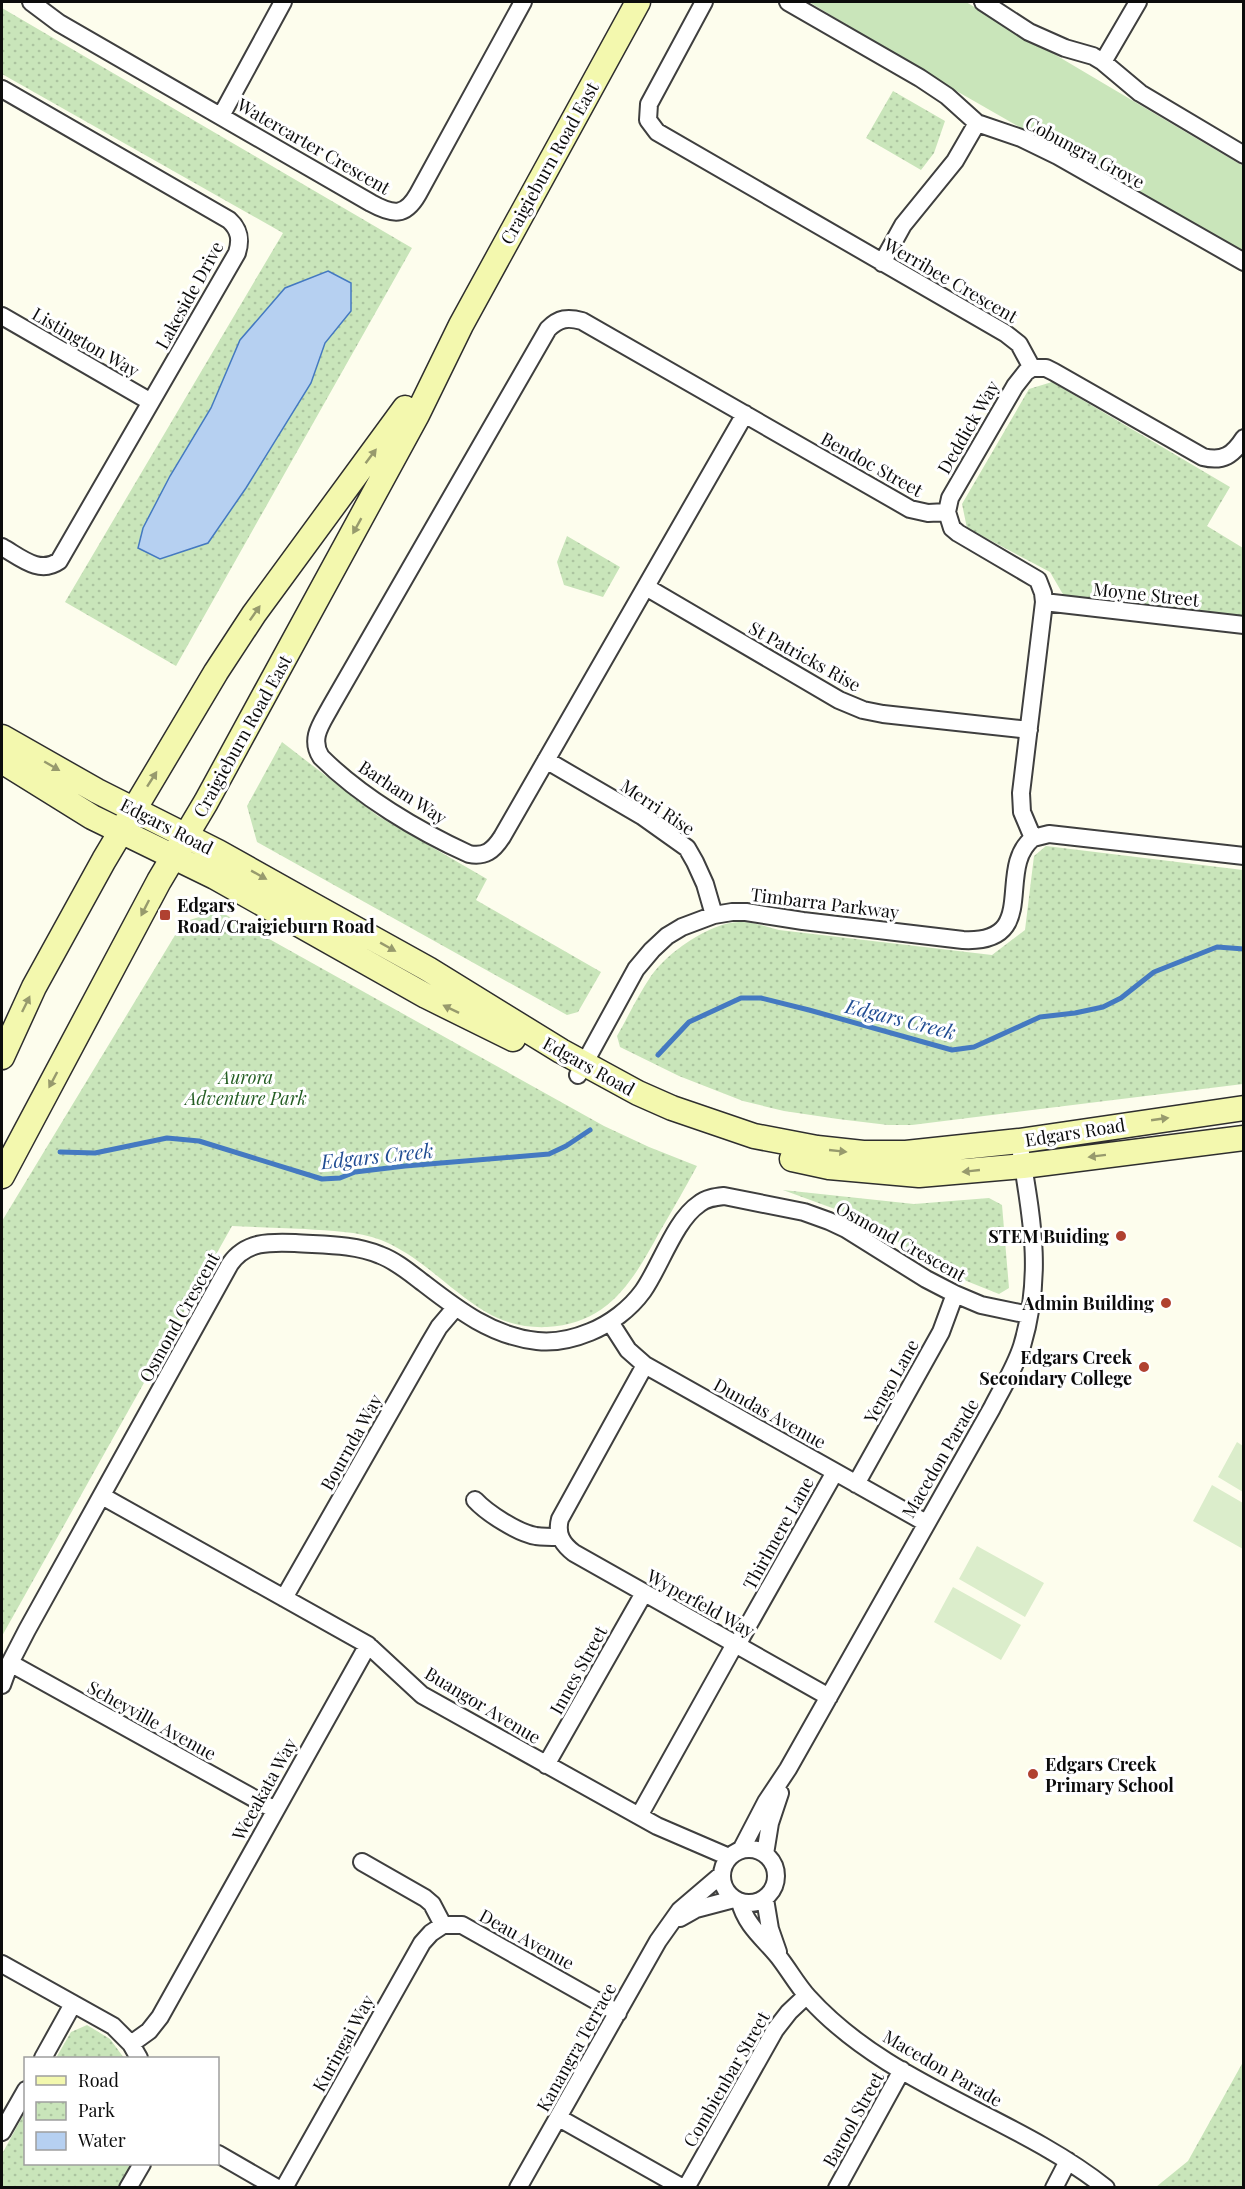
<svg xmlns="http://www.w3.org/2000/svg" width="1245" height="2189" viewBox="0 0 1245 2189" font-family="'Playfair Display',serif">
	<style>
		.grass { fill: #c9e5ba }
		.park { fill: url(#park-dots) }
		.pitch { fill: #dbedcb }
		.water { fill: #b6d0f1; stroke: #4479c1; stroke-width: 1.5 }
		.lines { fill: none; stroke-linecap: round; stroke-linejoin: round }
		.stream { stroke: #4479c1; stroke-width: 5 }
		.street-casing { stroke: #3f3f3f; stroke-width: 20 }
		.secondary-casing { stroke: #2e2e2e; stroke-width: 27 }
		.street { stroke: #fff; stroke-width: 16 }
		.secondary { stroke: #f3f8ae; stroke-width: 24 }
		.oneway { fill: #979a6d }
		.poi-dot { fill: #b04131; stroke: #fff; stroke-width: 2 }
		.labels { text-anchor: middle; dominant-baseline: central; stroke-width: 6; stroke-linejoin: round; paint-order: stroke }
		.street-label { font-size: 18px; fill: #0c0c0c; stroke: #fff }
		.poi-label { font-size: 18px; font-weight: bold; fill: #0c0c0c; stroke: #fff; text-anchor: end }
		.park-label { font-size: 18px; font-style: italic; fill: #245e23; stroke: #fff }
		.water-label { font-size: 20px; font-style: italic; fill: #214d93; stroke: #fff }
	</style>
	<defs>
		<pattern id="park-dots" width="8" height="8" patternUnits="userSpaceOnUse" patternTransform="scale(1.5)"><rect width="8" height="8" fill="#c9e5ba"/><path d="M2 2h.1M6 6h.1" fill="none" stroke="#abc39f" stroke-width="1.8" stroke-linecap="round"/></pattern>
	</defs>
	<rect width="100%" height="100%" fill="#fdfded"/>
	<!-- grass -->
	<path class="grass" d="M809,2H966L1243,166V255L953,89Z"/>
	<!-- park -->
	<path class="park" d="M2,8L412,248L176,666L65,602L283,233L2,74Z
		M893,91L945,121L934,153L921,170L866,138Z
		M1052,382L1230,487L1207,526L1243,548V616L1064,596L1050,572L967,528L962,504L1029,389Z
		M567,536L620,567L603,597L564,585L557,562Z
		M282,742L378,816L487,879L476,900L601,972L578,1012L567,1015L257,842L247,806Z
		M1046,846L1243,870V1084L912,1125H888L838,1119L784,1111L743,1101L679,1076L620,1047L617,1036C628,1017 638,995 651,976C668,952 709,923 739,922C753,921 766,927 779,930L992,955L1025,930L1034,856Z
		M219,911L604,1126L649,1147L697,1166C685,1188 672,1211 659,1233C633,1281 608,1324 547,1327C526,1328 504,1323 486,1312C450,1291 421,1256 381,1240C357,1231 331,1231 305,1229C281,1228 256,1227 232,1226L2,1636V1221L183,922Z
		M783,1190L914,1204L989,1198L1002,1205L1009,1288L999,1294L959,1278L854,1216Z
		M87,2025L110,2039L124,2058H56L71,2032Z
		M1243,2062V2187H1156L1188,2161Z
		M25,2112L26,2164H138L124,2187L2,2188V2154Z"/>
	<!-- pitch -->
	<path class="pitch" d="M1237,1442L1243,1446V1492L1218,1477Z
		M1212,1485L1243,1503V1549L1193,1521Z
		M977,1546L1044,1583L1025,1617L959,1579Z
		M953,1587L1021,1625L1001,1660L934,1622Z"/>
	<!-- water -->
	<path class="water" d="M328,271L351,283V311L325,343L311,383L246,488L208,543L160,559L138,548L143,528L170,476L211,408L240,340L285,288Z"/>
	<g class="lines">
		<!-- stream -->
		<path class="stream" d="M658,1055L689,1022L741,998H761L809,1010L952,1050L974,1047L1040,1017L1075,1013L1103,1007L1121,998L1154,972L1217,947L1244,949
			M60,1152L95,1153L167,1138L199,1141L322,1179L340,1178L355,1172L405,1166L549,1154L566,1146L590,1130"/>
		<defs>
			<path id="street" d="M31,2L59,23L371,203C393,215 405,217 418,194L523,2
				M704,2L649,104L648,120L657,132L1005,333L1019,344L1032,368H1046L1054,372L1203,457C1223,462 1233,455 1244,438
				M788,2L920,78L947,96L977,123L1021,138L1058,156L1244,262
				M983,2L1029,32L1065,48L1093,56L1103,62L1140,93L1244,155
				M1103,62L1138,2
				M2,89L229,220C240,230 241,240 237,253L59,561C39,575 20,557 2,547
				M221,116L283,2
				M882,263L903,225L955,161L977,123
				M2,316L151,402
				M947,512L950,498L1015,386L1026,372L1032,368
				M646,587L839,700L863,710L883,714L1029,730
				M1044,602L1244,625
				M546,760L642,816L687,848L695,862L705,884L714,915
				M1033,838L1049,834L1244,856
				M578,1075L636,969L652,950L667,936L682,927L714,915L732,912H746L803,921L963,940C1042,944 994,869 1033,838L1022,812L1021,793L1044,602L1043,593L1038,580L958,533L952,528L947,512L928,513L910,509L582,321C568,317 559,318 548,329L331,706C322,723 309,738 321,757C360,796 418,831 469,854C485,857 493,851 502,837L745,414
				M610,1322L628,1350L645,1365L926,1523
				M645,1365L560,1519C556,1534 562,1544 574,1553L829,1697
				M856,1484L941,1332L955,1294
				M102,1496L368,1645L422,1695L657,1826L729,1857
				M475,1500C487,1513 518,1533 536,1536C544,1537 552,1537 560,1537
				M284,1598L429,1344L439,1327L456,1307
				M737,1645L835,1472
				M10,1663L275,1810
				M2,1685L10,1663L27,1630L230,1264C246,1241 270,1242 295,1243C323,1245 354,1244 380,1255C396,1261 409,1272 422,1282C457,1309 491,1336 537,1341C555,1343 573,1339 590,1332C610,1324 630,1309 643,1291C660,1267 675,1220 699,1204C706,1198 715,1197 724,1196L804,1212L829,1221L846,1229L926,1279L955,1294L981,1305L1029,1315
				M546,1765L644,1593
				M639,1816L735,1644
				M722 1876a27 27 0 1 1 54 0a27 27 0 1 1-54 0Z
				M741,1850L766,1802L788,1769L992,1408C1002,1388 1015,1368 1022,1346C1044,1272 1031,1215 1019,1141
				M765,1854L770,1823L780,1793
				M362,1862L425,1898L432,1904L443,1925H462L618,2013
				M765,1899L770,1929L778,1952
				M740,1902C746,1927 767,1941 781,1960C790,1972 798,1986 808,1997C888,2086 1014,2115 1106,2188
				M680,1918L696,1909L734,1899
				M2,1964L113,2026L131,2044L139,2058
				M131,2044L149,2031L160,2017L368,1645
				M43,2058L73,2004
				M559,2118L683,2188
				M2,2132L26,2090
				M218,2154L277,2188
				M128,2188L142,2164
				M284,2188L422,1943L431,1933L443,1925
				M518,2188L658,1941L680,1910L721,1875
				M686,2188L775,2030L789,2012L806,1996
				M837,2188L902,2070
				M1054,2188L1068,2161"/>
			<path id="secondary" d="M2,737L97,791L218,852L300,898L428,969L561,1051L638,1093L672,1108L754,1136L817,1148L863,1153H906L1019,1141L1244,1108
				M2,761L92,817L215,877L426,996L513,1039
				M2,1057L34,987L104,860L216,672L254,614L405,408
				M792,1159L829,1167L919,1175L1023,1166L1244,1138
				M2,1176L159,881L206,802L417,415L461,325L638,2"/>
		</defs>
		<!-- street casing -->
		<use href="#street" class="street-casing"/>
		<!-- secondary casing -->
		<use href="#secondary" class="secondary-casing"/>
		<!-- street -->
		<use href="#street" class="street"/>
		<!-- secondary -->
		<use href="#secondary" class="secondary"/>
	</g>
	<!-- one-way arrows -->
	<defs><path id="oneway-solid" d="M-6-.8H1V-3.2L6.5 0L1 3.2V.8H-6Z" transform="scale(1.5)"/></defs>
	<g class="oneway">
		<use href="#oneway-solid" transform="translate(371 456) rotate(-53)"/>
		<use href="#oneway-solid" transform="translate(357 526) rotate(119)"/>
		<use href="#oneway-solid" transform="translate(255 613) rotate(-55)"/>
		<use href="#oneway-solid" transform="translate(52 766) rotate(30)"/>
		<use href="#oneway-solid" transform="translate(152 779) rotate(-57)"/>
		<use href="#oneway-solid" transform="translate(259 875) rotate(29)"/>
		<use href="#oneway-solid" transform="translate(145 908) rotate(117)"/>
		<use href="#oneway-solid" transform="translate(388 947) rotate(29)"/>
		<use href="#oneway-solid" transform="translate(26 1004) rotate(-64)"/>
		<use href="#oneway-solid" transform="translate(451 1009) rotate(-154)"/>
		<use href="#oneway-solid" transform="translate(53 1080) rotate(118)"/>
		<use href="#oneway-solid" transform="translate(1160 1119) rotate(-8)"/>
		<use href="#oneway-solid" transform="translate(838 1151) rotate(6)"/>
		<use href="#oneway-solid" transform="translate(1097 1156) rotate(173)"/>
		<use href="#oneway-solid" transform="translate(971 1171) rotate(174)"/>
	</g>
	<!-- markers -->
	<g class="poi-dot">
		<rect x="159" y="909" width="12" height="12" rx="3"/>
		<circle cx="1121" cy="1236" r="6"/>
		<circle cx="1166" cy="1303" r="6"/>
		<circle cx="1144" cy="1367" r="6"/>
		<circle cx="1033" cy="1774" r="6"/>
	</g>
	<g class="labels">
		<!-- street labels -->
		<g class="street-label">
			<text transform="translate(314 146) rotate(30)">Watercarter Crescent</text>
			<text transform="translate(1085 152) rotate(28)">Cobungra Grove</text>
			<text transform="translate(549 163) rotate(-61)">Craigieburn Road East</text>
			<text transform="translate(951 280) rotate(30)">Werribee Crescent</text>
			<text transform="translate(189 295) rotate(-61)">Lakeside Drive</text>
			<text transform="translate(86 342) rotate(30)">Listington Way</text>
			<text transform="translate(968 427) rotate(-60)">Deddick Way</text>
			<text transform="translate(872 464) rotate(29)">Bendoc Street</text>
			<text transform="translate(1146 594) rotate(6)">Moyne Street</text>
			<text transform="translate(805 656) rotate(29)">St Patricks Rise</text>
			<text transform="translate(242 736) rotate(-61)">Craigieburn Road East</text>
			<text transform="translate(403 792) rotate(33)">Barham Way</text>
			<text transform="translate(658 807) rotate(34)">Merri Rise</text>
			<text transform="translate(167 826) rotate(27)">Edgars Road</text>
			<text transform="translate(825 903) rotate(7)">Timbarra Parkway</text>
			<text transform="translate(589 1066) rotate(29)">Edgars Road</text>
			<text transform="translate(1075 1132) rotate(-9)">Edgars Road</text>
			<text transform="translate(901 1241) rotate(29)">Osmond Crescent</text>
			<text transform="translate(179 1317) rotate(-61)">Osmond Crescent</text>
			<text transform="translate(891 1381) rotate(-61)">Yengo Lane</text>
			<text transform="translate(770 1413) rotate(29)">Dundas Avenue</text>
			<text transform="translate(351 1442) rotate(-61)">Bournda Way</text>
			<text transform="translate(940 1458) rotate(-60)">Macedon Parade</text>
			<text transform="translate(778 1533) rotate(-61)">Thirlmere Lane</text>
			<text transform="translate(701 1603) rotate(29)">Wyperfeld Way</text>
			<text transform="translate(578 1670) rotate(-61)">Innes Street</text>
			<text transform="translate(483 1705) rotate(31)">Buangor Avenue</text>
			<text transform="translate(152 1720) rotate(29)">Scheyville Avenue</text>
			<text transform="translate(264 1789) rotate(-61)">Weeakata Way</text>
			<text transform="translate(527 1939) rotate(29)">Deau Avenue</text>
			<text transform="translate(343 2043) rotate(-61)">Kuringai Way</text>
			<text transform="translate(576 2047) rotate(-61)">Kanangra Terrace</text>
			<text transform="translate(943 2068) rotate(30)">Macedon Parade</text>
			<text transform="translate(726 2079) rotate(-60)">Combienbar Street</text>
			<text transform="translate(853 2119) rotate(-61)">Barool Street</text>
		</g>
		<!-- poi labels -->
		<g class="poi-label">
			<text x="177" y="905" text-anchor="start">Edgars<tspan x="177" dy="21">Road/Craigieburn Road</tspan></text>
			<text x="1109" y="1236">STEM Buiding</text>
			<text x="1154" y="1303">Admin Building</text>
			<text x="1132" y="1357">Edgars Creek<tspan x="1132" dy="21">Secondary College</tspan></text>
			<text x="1045" y="1764" text-anchor="start">Edgars Creek<tspan x="1045" dy="21">Primary School</tspan></text>
		</g>
		<!-- park labels -->
		<g class="park-label">
			<text x="246" y="1077">Aurora<tspan x="246" dy="21">Adventure Park</tspan></text>
		</g>
		<!-- water labels -->
		<g class="water-label">
			<text transform="translate(901 1018) rotate(14)">Edgars Creek</text>
			<text transform="translate(377 1155) rotate(-6)">Edgars Creek</text>
		</g>
	</g>
	<!-- border -->
	<rect width="1245" height="2189" fill="none" stroke="#0c0c0c" stroke-width="6"/>
	<!-- legend -->
	<rect x="24" y="2057" width="195" height="108" fill="#ffffff" stroke="#9e9e9e" stroke-width="1.5"/>
	<rect x="36" y="2076" width="30" height="9" fill="#f3f8ae" stroke="#9e9e9e" stroke-width="1.5"/>
	<text x="78" y="2087" font-size="18" fill="#0c0c0c">Road</text>
	<rect x="36" y="2102" width="30" height="18" fill="url(#park-dots)" stroke="#9e9e9e" stroke-width="1.5"/>
	<text x="78" y="2117" font-size="18" fill="#0c0c0c">Park</text>
	<rect x="36" y="2132" width="30" height="18" fill="#b6d0f1" stroke="#9e9e9e" stroke-width="1.5"/>
	<text x="78" y="2147" font-size="18" fill="#0c0c0c">Water</text>
</svg>
